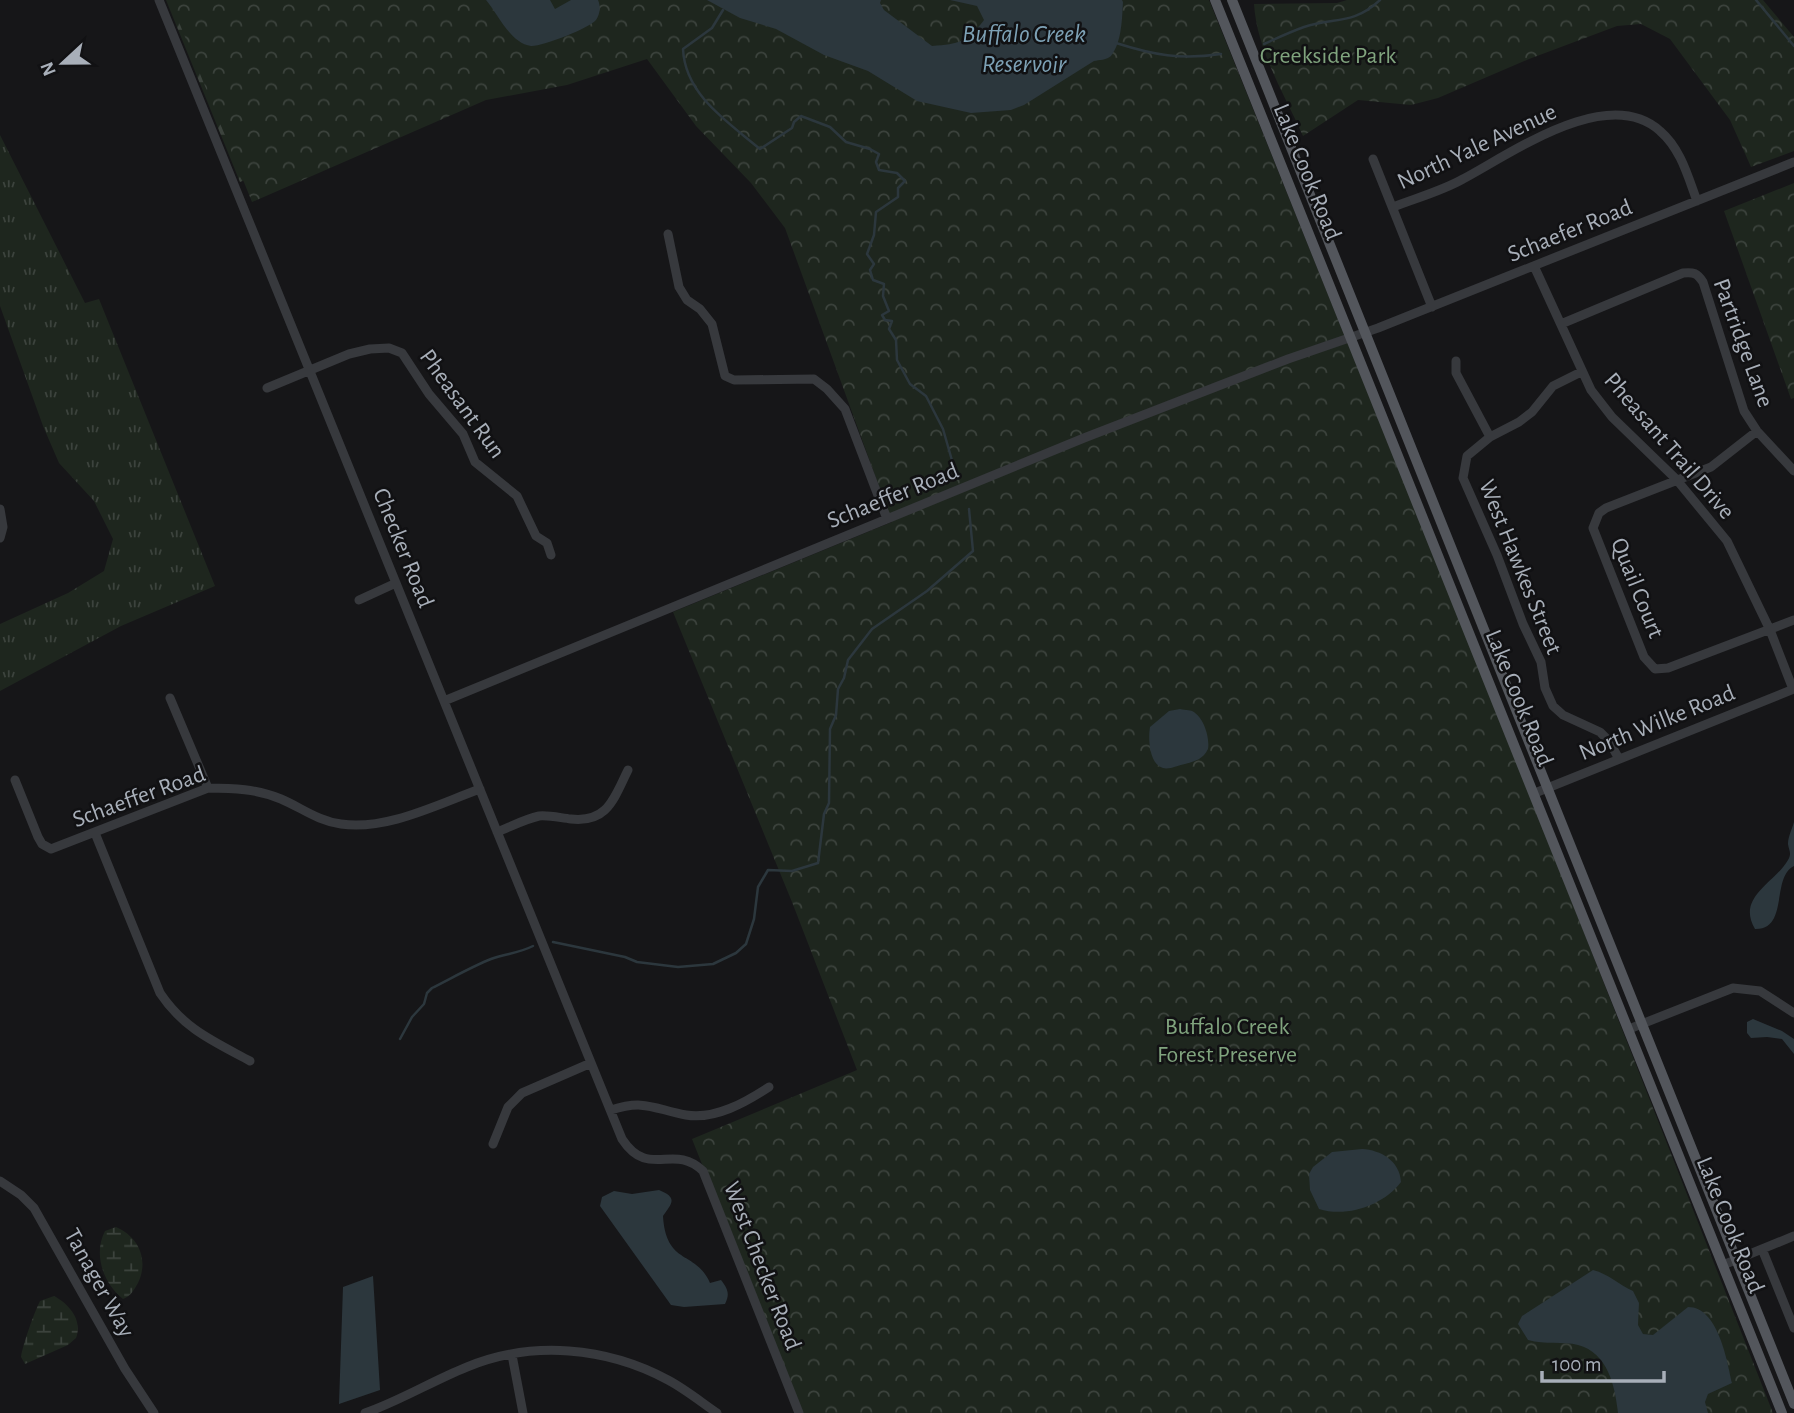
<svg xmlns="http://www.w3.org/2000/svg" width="1794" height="1413" viewBox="0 0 1794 1413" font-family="'Alegreya Sans',sans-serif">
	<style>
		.grass { fill: url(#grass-tufts) }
		.forest { fill: url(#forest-firs) }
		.wetland { fill: url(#wetland-marsh) }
		.park { fill: url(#park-crowns) }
		.water { fill: #2c373d }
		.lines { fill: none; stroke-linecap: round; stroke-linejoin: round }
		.stream { stroke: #2c373d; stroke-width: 2.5 }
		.minor { stroke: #37393d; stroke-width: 9 }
		.major { stroke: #53565c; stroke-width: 10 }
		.labels { text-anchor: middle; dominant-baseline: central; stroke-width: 5; stroke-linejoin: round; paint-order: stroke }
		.park-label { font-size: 24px; fill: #80a47e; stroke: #111113 }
		.street-label { font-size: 24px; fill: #a8afb9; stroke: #111113 }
		.water-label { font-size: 26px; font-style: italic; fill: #7da1b5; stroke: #111113 }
	</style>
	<defs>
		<pattern id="grass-tufts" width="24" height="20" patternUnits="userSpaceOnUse" patternTransform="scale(1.75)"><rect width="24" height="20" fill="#1e261e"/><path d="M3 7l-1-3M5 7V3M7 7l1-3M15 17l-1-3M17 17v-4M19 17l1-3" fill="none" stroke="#3c433d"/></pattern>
		<pattern id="forest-firs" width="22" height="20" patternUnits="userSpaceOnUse" patternTransform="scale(1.75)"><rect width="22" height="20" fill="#1e261e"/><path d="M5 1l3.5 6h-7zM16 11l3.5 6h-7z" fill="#3c433d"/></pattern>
		<pattern id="wetland-marsh" width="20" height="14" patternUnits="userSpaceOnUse" patternTransform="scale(1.75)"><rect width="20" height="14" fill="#1e261e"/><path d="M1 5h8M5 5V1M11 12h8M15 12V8" fill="none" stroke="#3c433d"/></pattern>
		<pattern id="park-crowns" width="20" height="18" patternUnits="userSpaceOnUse" patternTransform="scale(1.75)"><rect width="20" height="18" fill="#1e261e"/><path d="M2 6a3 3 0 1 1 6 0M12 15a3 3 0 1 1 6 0" fill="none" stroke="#3c433d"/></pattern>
	</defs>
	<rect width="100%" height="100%" fill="#161618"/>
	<!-- grass -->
	<path class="grass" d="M0,135L85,303L99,299L215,586L121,626L0,691V624L68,593L104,571L113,539L94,501L59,463L43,426L0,306Z"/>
	<!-- forest -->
	<path class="forest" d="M166,0H181L252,177L240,182Z"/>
	<!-- wetland -->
	<path class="wetland" d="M116,1227C139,1237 149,1260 138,1283C134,1290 131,1296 123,1299C103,1283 93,1254 105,1231Z
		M54,1296C69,1304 83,1320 76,1338L68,1345L25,1364L21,1357C23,1344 34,1313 40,1301Z"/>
	<!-- park -->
	<path class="park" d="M170,0H1209L1522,775L1773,1413H801L692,1139L857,1070L792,902L673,612L892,522L785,228L751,183L696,126L647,59L567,85L486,100L252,202Z
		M1347,0H1763L1794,37V151L1751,167L1730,120L1670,39L1641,24L1617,26L1529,59L1438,98L1411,105L1358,100L1303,136C1284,93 1257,51 1254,4L1337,3Z
		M1794,183V398L1791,399L1724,211Z"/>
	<!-- water -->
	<path class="water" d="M486,0H550L555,9L571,0H598C601,7 600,14 596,20C590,28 541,47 531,46C510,43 498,14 486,0Z
		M707,0H881L880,3L884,10L932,46C959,44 967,42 984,20L977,6L950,0H1122L1123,2C1122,18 1122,42 1111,56C1107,60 1099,60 1094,61L1024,105L1011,110L971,113L917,101L868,71L824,55L776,29L740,18Z
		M1180,709C1182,710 1191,710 1192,711C1204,717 1210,738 1208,749C1203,759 1196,761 1185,764C1179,765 1169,770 1163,768C1149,764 1148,739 1150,727L1169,711Z
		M1794,822V866C1771,877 1789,930 1755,929C1736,897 1775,883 1788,860C1792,853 1789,851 1788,844C1788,837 1792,829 1794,822Z
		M1753,1019L1782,1031L1794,1039V1054L1782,1039L1767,1037L1751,1038L1747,1033V1022Z
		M1362,1149C1381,1150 1400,1161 1401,1182C1384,1205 1347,1218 1319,1209L1310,1190L1309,1174L1313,1167L1332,1152Z
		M659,1190C679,1198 671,1204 663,1216C666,1266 696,1250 710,1283L721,1280C728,1289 730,1294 725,1304L684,1307L671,1305L600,1206L602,1197L614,1191L632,1194Z
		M1593,1270C1609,1274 1619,1285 1633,1291L1639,1303L1638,1325L1643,1334L1653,1335L1688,1307C1718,1307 1727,1360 1732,1383L1708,1394L1705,1402L1708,1413H1618C1615,1386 1608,1353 1578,1345C1563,1341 1545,1345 1528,1340L1518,1324L1522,1316Z
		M373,1276L380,1390L339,1404L343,1287Z"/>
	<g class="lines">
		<!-- stream -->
		<path class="stream" d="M1756,0L1794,46
			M723,10L712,28L683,49C685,95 728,122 760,149L792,128L794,122L801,116L830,127L846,142L870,149L879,154L876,162L879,170L897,173L905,181L898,188V197L876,212L874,235L867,254L874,264L870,270L873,280L884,284L883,296L889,311L882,315L885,320L892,321L889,329L896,340L897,360L910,384L926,396L943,429L957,478
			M1116,43C1154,55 1180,60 1221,54
			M1264,44C1277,38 1290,32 1304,27C1336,17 1353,25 1380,0
			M553,942L625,957L637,962L678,967L713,964L736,953L746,944L754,919L758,887L768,870L792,871L818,863L824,814L829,803L830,729L836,715L838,689L844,678L848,660L872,629L927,591L973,551L969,509
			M400,1039L412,1017L424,1004L427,993L432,988C452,978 471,967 491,959C507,953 517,954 533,946"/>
		<!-- minor -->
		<path class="minor" d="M159,0L622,1139C649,1180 673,1142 703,1171L799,1413
			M1373,159L1432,307
			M1393,207C1416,198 1442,191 1463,179C1512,153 1608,84 1660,131C1681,149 1688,177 1697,201
			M668,234L679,287L687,300L700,309L712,324L725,376L734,380L814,379L827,389L845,409L887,519
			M1534,266L1591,390L1612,417L1676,479L1727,541L1770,630L1793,689
			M1561,324L1683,273C1694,272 1697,273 1703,282L1744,411L1757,431L1794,471
			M1456,361V373L1490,437
			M1581,372L1553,386L1532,412L1519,422L1490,437L1467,456L1463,478L1497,555L1523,624L1541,662L1545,688L1553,706L1563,715L1600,732L1609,741L1619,759
			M267,388L349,354L370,349L389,348L402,353L429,394L463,434L475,462L517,496L536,536L547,543L551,555
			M1757,431L1711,467L1606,508L1599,513L1593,528L1644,657L1655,669L1668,668L1794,620
			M0,509L3,527L0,538
			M359,600L396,583
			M170,698L208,788
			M444,701L1084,438L1288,359L1378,328L1794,162
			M15,780L38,837L42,844L51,849L208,788C233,788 257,789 281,799C302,808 318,821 341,824C386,831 438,804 480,789
			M1535,793L1794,689
			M497,832C510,827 525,819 539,816C549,815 561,818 571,819C608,823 614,798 628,770
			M95,833L160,993C184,1029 213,1041 250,1061
			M1629,1029L1733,988L1760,991L1794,1013
			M611,1110C645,1099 654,1109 686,1115C715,1120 746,1102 769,1087
			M493,1144L508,1107L522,1093L591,1063
			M0,1181L21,1195L34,1208L125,1369L154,1413
			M1762,1249L1794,1328
			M1723,1265L1794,1236
			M512,1355L523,1413
			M365,1413C400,1401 432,1381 467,1367C532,1340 607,1347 668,1380C685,1389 701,1402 717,1413"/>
		<!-- major -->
		<path class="major" d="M1215,0L1782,1413
			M1232,0L1794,1404"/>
	</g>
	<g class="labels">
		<!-- park labels -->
		<g class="park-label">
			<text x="1328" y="56">Creekside Park</text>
			<text x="1227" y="1027">Buffalo Creek<tspan x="1227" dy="28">Forest Preserve</tspan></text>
		</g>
		<!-- street labels -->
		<g class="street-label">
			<text transform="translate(1477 147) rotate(-25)">North Yale Avenue</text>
			<text transform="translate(1307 172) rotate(68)">Lake Cook Road</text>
			<text transform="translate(1570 231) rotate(-22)">Schaefer Road</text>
			<text transform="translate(1743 343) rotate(70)">Partridge Lane</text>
			<text transform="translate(462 404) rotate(54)">Pheasant Run</text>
			<text transform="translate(1669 446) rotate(49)">Pheasant Trail Drive</text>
			<text transform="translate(893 496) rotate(-22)">Schaeffer Road</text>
			<text transform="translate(403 548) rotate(68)">Checker Road</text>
			<text transform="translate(1520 567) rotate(68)">West Hawkes Street</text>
			<text transform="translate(1637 588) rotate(68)">Quail Court</text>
			<text transform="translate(1519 698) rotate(68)">Lake Cook Road</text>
			<text transform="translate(1657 723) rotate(-22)">North Wilke Road</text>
			<text transform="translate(139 797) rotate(-20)">Schaeffer Road</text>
			<text transform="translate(1730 1225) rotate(68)">Lake Cook Road</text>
			<text transform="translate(762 1266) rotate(69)">West Checker Road</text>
			<text transform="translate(99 1283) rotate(61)">Tanager Way</text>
		</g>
		<!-- water labels -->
		<g class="water-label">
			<text x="1024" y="34">Buffalo Creek<tspan x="1024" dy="30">Reservoir</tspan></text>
		</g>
	</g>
	<!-- north arrow -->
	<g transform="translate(63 63) rotate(248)" stroke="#111113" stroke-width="5" paint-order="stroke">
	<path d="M0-5L12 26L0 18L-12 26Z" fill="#a8afb9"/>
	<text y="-10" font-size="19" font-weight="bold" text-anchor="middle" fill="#a8afb9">N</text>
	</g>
	<!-- scale -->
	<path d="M1542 1371v10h122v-10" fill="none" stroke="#a8afb9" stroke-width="3.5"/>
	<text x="1552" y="1371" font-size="21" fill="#a8afb9" stroke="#111113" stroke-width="5" paint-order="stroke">100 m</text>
</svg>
